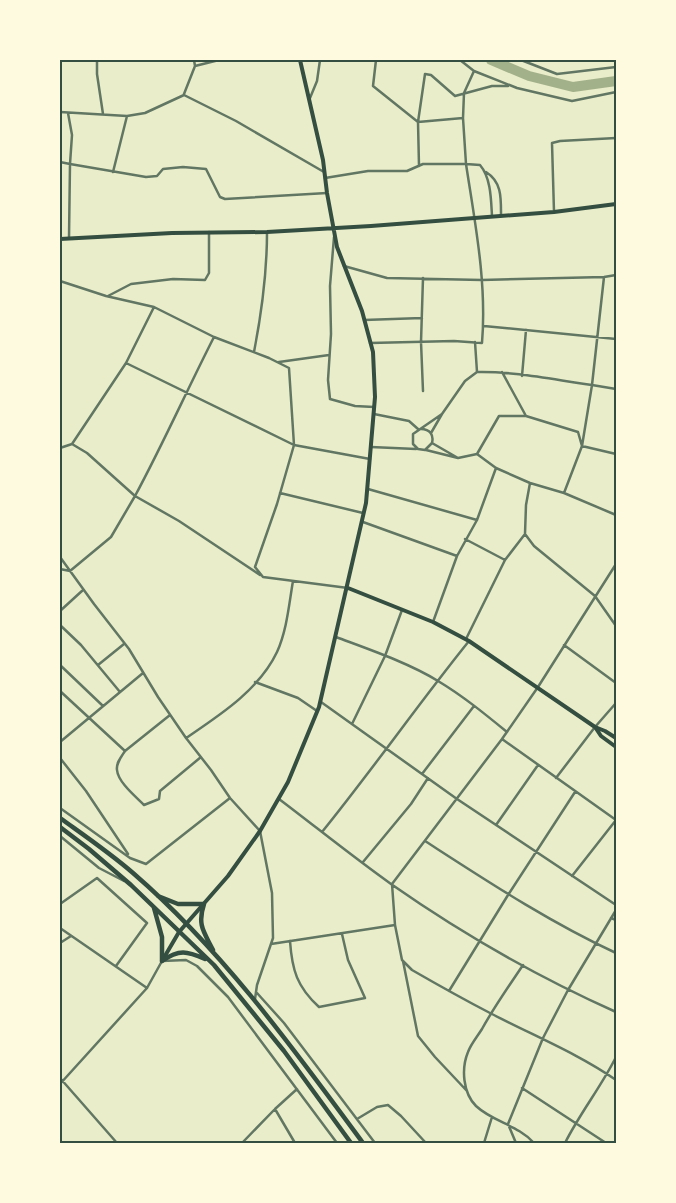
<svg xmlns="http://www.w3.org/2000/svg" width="676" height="1203" viewBox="0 0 676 1203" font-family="'Titillium Web',sans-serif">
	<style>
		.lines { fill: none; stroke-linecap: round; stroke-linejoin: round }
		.river { stroke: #a3b18a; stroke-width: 10 }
		.minor { stroke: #617663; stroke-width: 2.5 }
		.secondary { stroke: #344e41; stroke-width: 4 }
		.trunk { stroke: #344e41; stroke-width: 4.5 }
		.neatline { fill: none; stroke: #344e41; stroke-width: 2 }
	</style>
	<rect width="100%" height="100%" fill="#e9edc9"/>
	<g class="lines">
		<!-- river -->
		<path class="river" d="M491,60L529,76L573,87L616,81"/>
		<!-- minor -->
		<path class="minor" d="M97,60V74L103,114
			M194,60L195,66
			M286,60H288
			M376,60L373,86L418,122L419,166
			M460,60L474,71
			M521,60L557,74L616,67
			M184,94L195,66L219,60
			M310,98L317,81L320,60
			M60,112L127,116L145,113L184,95L236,121L324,172
			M463,118L418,122L425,74L431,75L455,96L492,86H508
			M60,162L70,164L72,135L68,113
			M113,172L127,116
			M486,172C502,182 501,198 501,216
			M325,178L368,171H407L423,164H466C475,223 487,283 482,343L454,341L370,343
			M554,212L552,143L560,141L616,138
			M492,216C491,199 491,178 480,165L466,164L463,118L464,93L474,71L517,88L572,101L616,92
			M334,237L330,286L331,334L328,380L330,399L355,406L374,407
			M69,238L70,164L146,177L157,176L163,169L183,167L206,169L220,197L225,199L327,193
			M344,266L387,278L482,280L604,277L616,275
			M60,281L106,296L154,307L214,337L269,358L289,368L294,445L277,504L255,567L263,577L348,588
			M108,296L131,284L173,279L205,280L209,273V232
			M154,307L126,363L294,445L370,459
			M364,320L422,318
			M484,326L616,339
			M214,337C187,390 163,444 135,496L179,521L260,575
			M254,352C262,311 267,274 267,232
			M279,362L329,355
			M477,372C514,371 555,380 592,385L604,277
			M502,372L526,416L578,432L582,446L616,454
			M522,376L526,330
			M423,391L421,342L423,278
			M374,414L409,421L418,429
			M442,414L465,381L477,372L475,342
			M421,429C430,429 434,435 432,443L425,450L418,449L413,444V434L442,414L431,433
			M371,447L416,449
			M60,448L72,444L126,363
			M426,450L458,458L432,443
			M477,454L499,416H526
			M458,458L477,454L496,468L530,483L564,493L616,515
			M368,489L477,520L457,556L433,622
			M280,493L363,513
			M564,493L582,446L592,385L616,389
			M477,520L496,468
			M363,522L457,556
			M525,534L534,546L595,596L616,626
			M465,539L505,560L466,639
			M60,557L94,604L129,649L158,697L186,738L211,770L230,798L260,831L272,893L273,938L257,985L255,999
			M505,560L525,534L526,505L530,483
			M616,564L538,687L502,739L392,884L395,925L402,960L412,970C438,985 463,999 490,1013C532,1035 577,1053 616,1080
			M60,569L70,571L111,537L135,496L87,453L72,444
			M60,611L83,590
			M60,625L81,645L120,692
			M336,637C368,649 409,663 438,681C463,696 485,714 507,732
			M564,645L616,683
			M60,665L103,706
			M98,665L124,644
			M255,682L298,698L317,711
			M60,691L125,751C121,757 116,763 117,770C118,782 135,796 144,805L159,799L160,791L201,757
			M321,702L457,799L616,905
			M352,724L385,656L402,610
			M186,738C220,715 259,690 277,652C287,630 289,604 293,581
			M502,739L616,820
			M60,742L143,673
			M125,751L170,715
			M60,758L86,791L128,854
			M422,774L474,706
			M556,778L595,727L616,703
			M279,799C316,827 353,857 391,884C461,933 538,977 616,1012
			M60,808L130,858L146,864L230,798
			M496,825L538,765
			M322,832C373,769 419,703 469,641
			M60,836L99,868L124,881
			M425,841C487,881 549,922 616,953
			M363,862L411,804L428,778
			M572,876L616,820
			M60,904L97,878L147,923L116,966
			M611,918L616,920
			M60,928L147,988
			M290,941C292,970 297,987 319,1007L365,998L348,960L342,934
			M60,943L71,936
			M271,944L395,925
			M403,961L418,1036L435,1057L467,1091
			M523,965C509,986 494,1007 482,1029C477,1037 471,1044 468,1052C461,1069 463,1093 476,1106C493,1122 518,1125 534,1143
			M449,991L508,895L575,792
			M257,993L284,1023L375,1143
			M60,1078L117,1143
			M60,1084L147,988L162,961L186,960L197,966L228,997L337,1143
			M522,1088L606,1143
			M275,1109L295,1143
			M357,1119L377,1107L388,1105L401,1116L426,1143
			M242,1143L275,1109L297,1089
			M484,1143L492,1117
			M516,1143L508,1124L543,1038L568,990L616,910
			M565,1143C580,1113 601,1087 616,1057"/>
		<!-- secondary -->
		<path class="secondary" d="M60,239L172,233L267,232L371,226L554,212L616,204
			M348,588L433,622L469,641L595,727L605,731L616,738
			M595,727L601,736L616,747
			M162,961L179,932L228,876L260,831L288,782L319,707L366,503L375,397L373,352L362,311L337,247L327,193L323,160L300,60"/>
		<!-- trunk -->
		<path class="trunk" d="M60,818C85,836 110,853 133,873C223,951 293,1048 363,1143
			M60,827L89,849L131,885L214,965L284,1051L351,1143
			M158,896L178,904H204C197,925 204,932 213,950
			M154,908L162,937V961
			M162,961C179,949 187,951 205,959"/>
	</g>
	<!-- border -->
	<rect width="676" height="1203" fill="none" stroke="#fefae0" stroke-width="122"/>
	<rect x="61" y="61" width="554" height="1081" class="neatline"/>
</svg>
